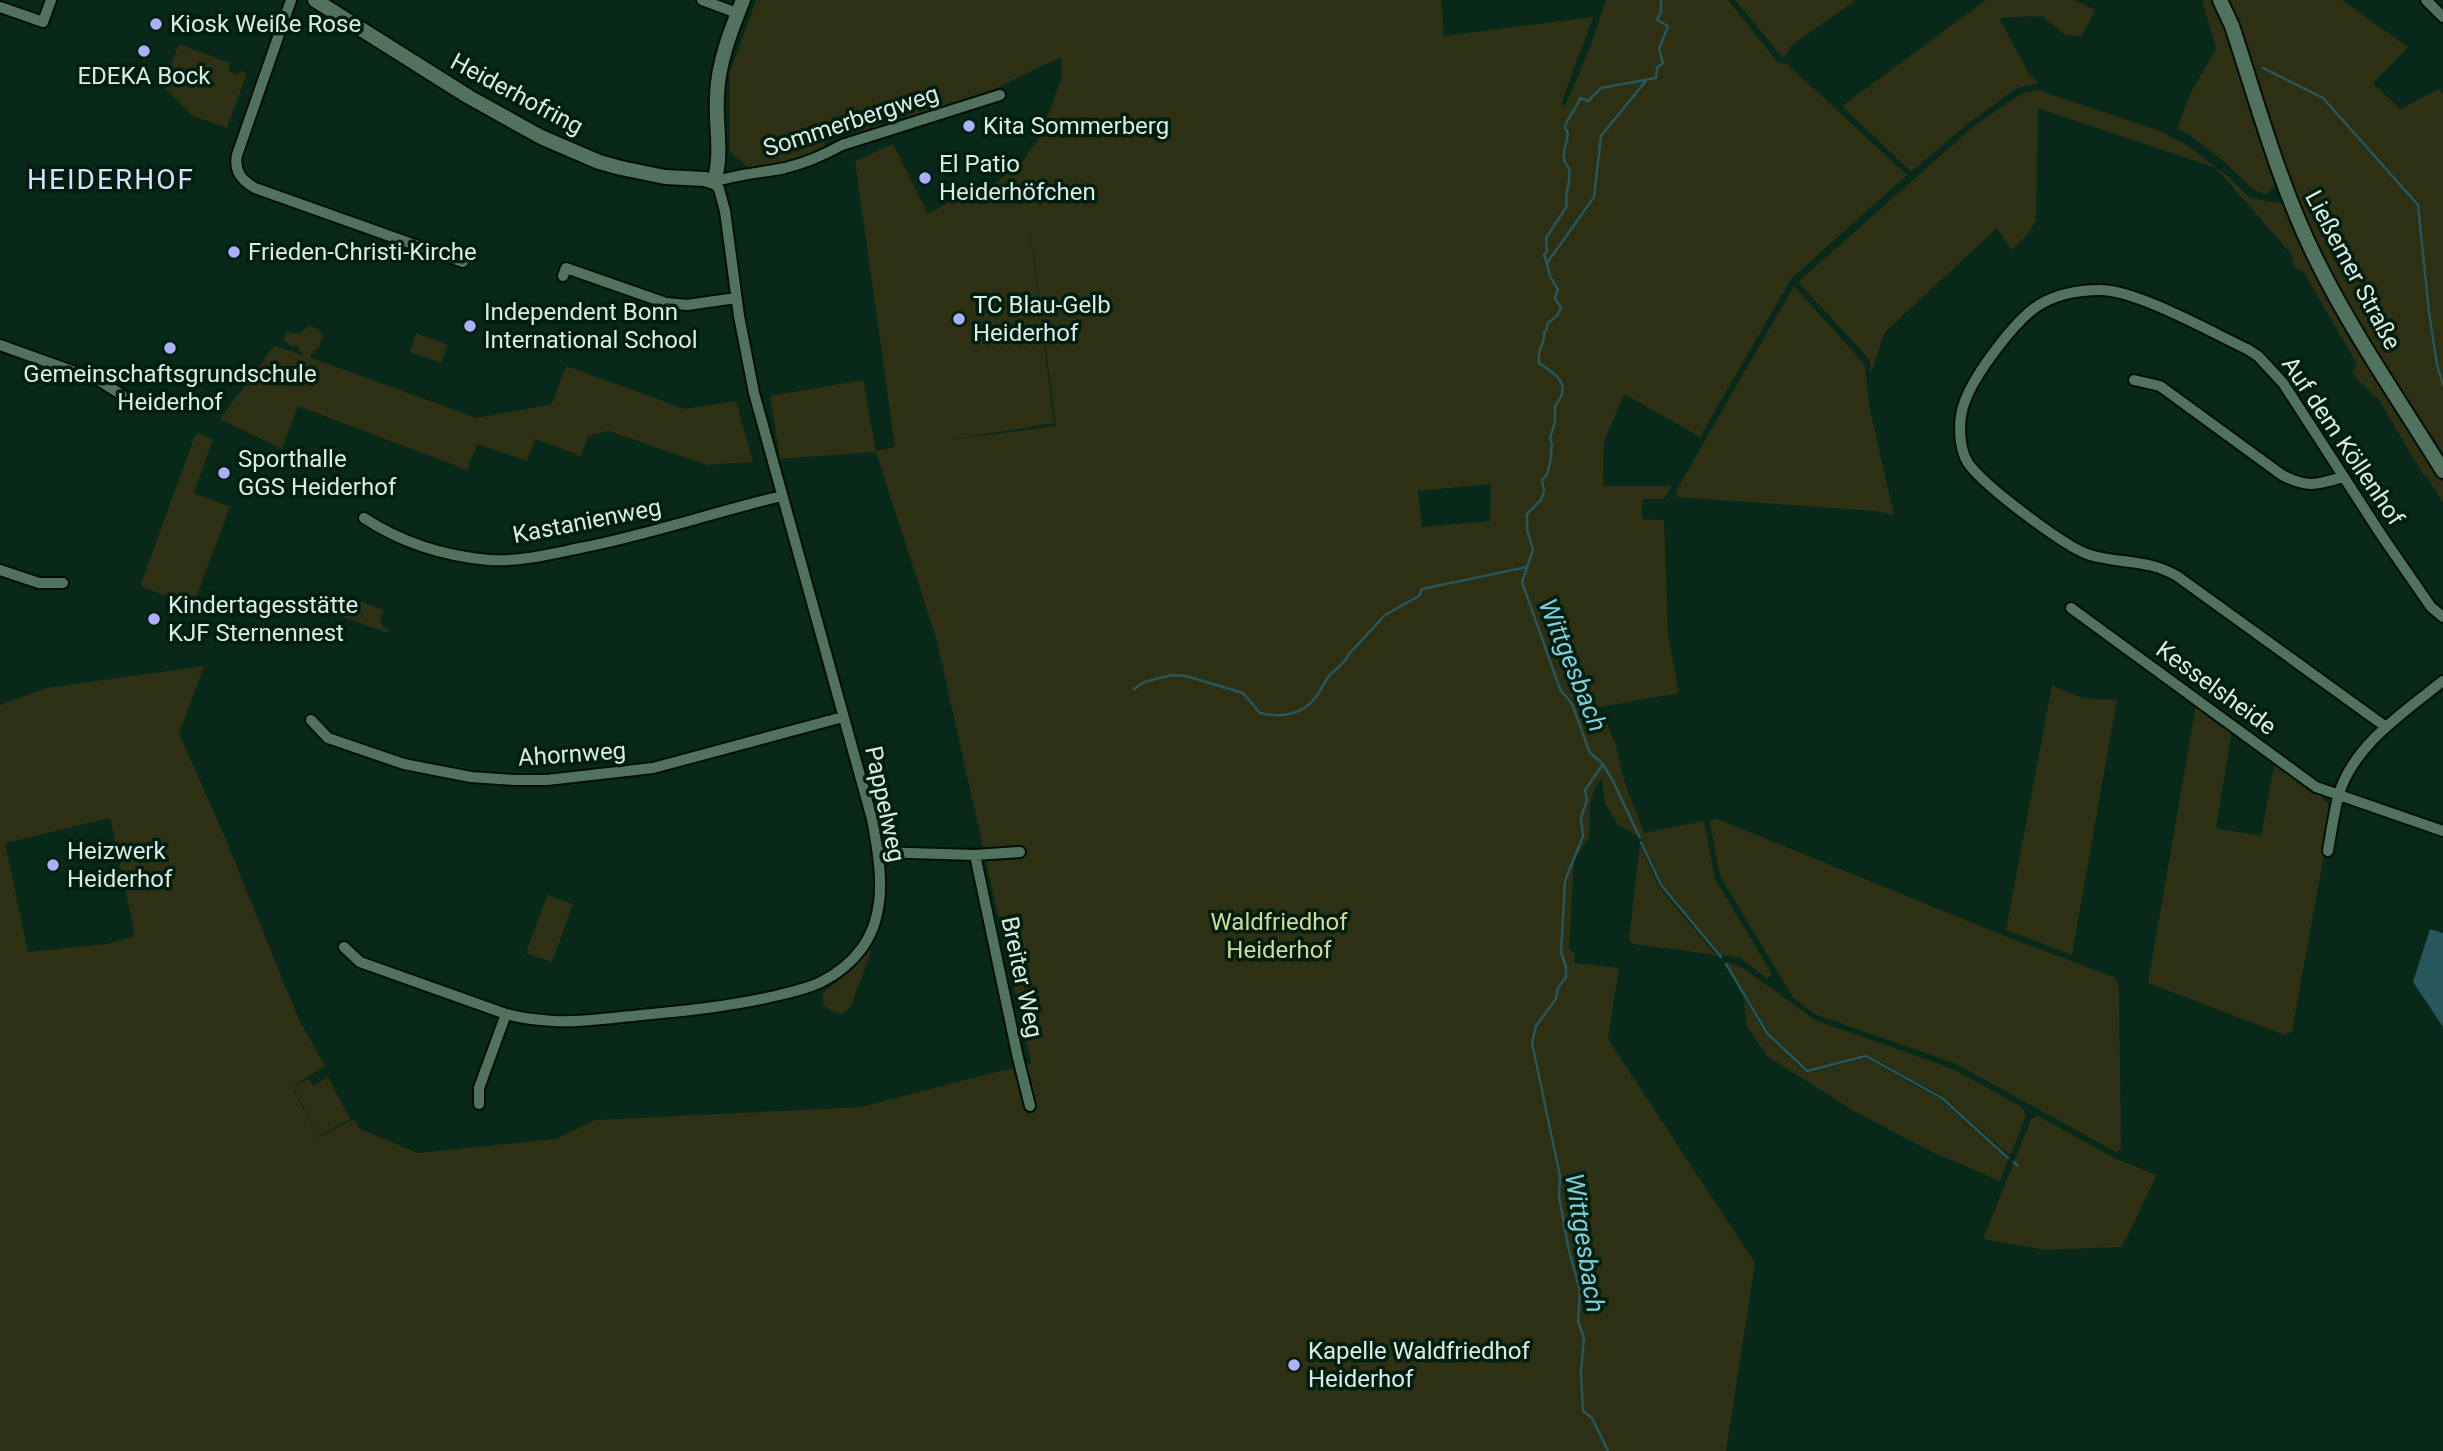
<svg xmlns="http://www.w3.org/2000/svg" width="2443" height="1451" viewBox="0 0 2443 1451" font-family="Roboto,sans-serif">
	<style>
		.green { fill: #2e3014; fill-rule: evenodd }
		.water { fill: #27565d }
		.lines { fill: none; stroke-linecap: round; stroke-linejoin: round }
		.stream { stroke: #27565d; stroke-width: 2.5 }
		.minor-casing { stroke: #001006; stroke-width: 14 }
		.tertiary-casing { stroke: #001006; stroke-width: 18 }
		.minor { stroke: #527260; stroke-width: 10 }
		.tertiary { stroke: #527260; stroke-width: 14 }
		.poi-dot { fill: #acaffb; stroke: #001e10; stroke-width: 2.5 }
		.labels { text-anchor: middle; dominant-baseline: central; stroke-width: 7; stroke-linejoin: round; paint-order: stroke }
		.poi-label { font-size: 24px; fill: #dbece2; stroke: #001e10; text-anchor: start }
		.street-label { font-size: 24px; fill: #dbece2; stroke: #001e10 }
		.park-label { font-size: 24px; fill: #d4d899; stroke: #001e10 }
		.water-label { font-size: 26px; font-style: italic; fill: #7ccfdc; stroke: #001e10 }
		.quarter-label { font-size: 28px; letter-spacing: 2px; fill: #dcdefb; stroke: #001e10 }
	</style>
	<rect width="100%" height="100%" fill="#08281a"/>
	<!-- green -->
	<path class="green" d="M756,0H1441L1444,36L1593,17L1561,104L1565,106L1591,45L1606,0H1728L1778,63H1786L1907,175L1791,279L1700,437L1624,394L1604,442L1603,486H1672L1664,499H1642V519L1664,520L1668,636L1679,693L1589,709L1608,726L1616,745L1624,780L1644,833L1704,821L1715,879L1772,974L1767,979L1741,958L1721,955L1662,885L1640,835H1636L1618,825L1605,803L1602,779L1595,787L1590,805L1589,837L1574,861L1569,949L1575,953L1574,963L1619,968L1608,1039L1755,1263L1726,1451H0V705L46,688L204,666L179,734L221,828L299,1020L325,1066L292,1087L318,1137L354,1119L360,1129L418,1153L555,1139L595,1120L861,1107L1031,1063L937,641L876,452L780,459L770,396L863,380L876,451L895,447L855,161L893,144L928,214L972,189L983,193L1022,162L1039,138L1062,77L1061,57L970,101L890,121L862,132L838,133L825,144L823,153L750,169L730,152V72ZM1027,207L1056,426L949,440L1054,423ZM1491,484L1490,521L1422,527L1418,491ZM110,818L135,936L107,944L28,952L5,843Z
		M1735,0H1856L1791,46L1785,56L1782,57Z
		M1986,0H2074L2095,10L2082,36L2065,35L2042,16L1999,18L2029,74L2039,83L2017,88L1970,122L1911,172L1842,106Z
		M2202,0H2213L2222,21L2275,179L2274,187L2267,194C2252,192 2247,183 2236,173C2222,159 2195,137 2177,129L2190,94L2216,49Z
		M2226,0H2342L2408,47L2373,83L2400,109L2439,89L2443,94V460L2338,290C2290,197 2259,98 2226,0Z
		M179,44L230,63L228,71L238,75L240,71L247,73L227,128L193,116L163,86Z
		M2038,90L2160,131L2185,144L2229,177L2250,198L2283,204L2313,270L2443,482V503L2426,475L2424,476L2379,400L2357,379L2352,371L2357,364L2303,271L2295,268L2291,254L2216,168L2038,108L2036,220L2029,233L2011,250L1997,228L1884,333L1871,374L1870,360L1798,282L1975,125L2021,94Z
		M1794,286L1865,365L1869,405L1894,515L1876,511L1676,497L1677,489Z
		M309,326L318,329L323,336L319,347L309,357L477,418L552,404L566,366L685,409L736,401L753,462L707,465L609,431L588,436L581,456L535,439L527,461L477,444L467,470L298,406L282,449L220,419L274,346L303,355L296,345L291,346L283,339L286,332L298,334Z
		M416,333L448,345L441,363L410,352Z
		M196,433L213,439L194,493L230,507L193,606L140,586Z
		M342,595L384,610L380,621L383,623L382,627L389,630L388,633L335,614Z
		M2052,685C2077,697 2089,702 2117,699L2072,955L2006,930Z
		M2196,705L2232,731L2216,828L2261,836L2275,761C2289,771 2330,794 2330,812C2329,825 2325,836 2325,850L2292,1031L2285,1035L2148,983Z
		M1715,818L2010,938L2114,977L2119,986L2121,1149L2116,1152L1954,1063L1817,1015L1794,999L1720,876L1710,822Z
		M1640,844L1659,887L1716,955L1633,944L1629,939Z
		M547,895L573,904L552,962L526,953Z
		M868,950L871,952L850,1008L841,1014C828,1012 820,1006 823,993L852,969Z
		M1726,962L1743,968L1815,1020L1953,1069L2022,1107L2026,1116L2010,1156L1942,1096L1867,1055L1810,1069L1805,1068L1768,1031Z
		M1743,997L1765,1033L1806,1073L1866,1058L1940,1099L2008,1160L2000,1181L1932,1152L1854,1111L1767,1056L1747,1026Z
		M328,1077L350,1119L318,1136L293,1087L309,1079L313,1086Z
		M2038,1116L2114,1158L2157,1175L2122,1247L2045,1250L1983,1239L2031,1119Z"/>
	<!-- water -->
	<path class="water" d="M2430,929L2443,933V1027L2413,982Z"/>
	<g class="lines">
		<!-- stream -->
		<path class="stream" d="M2263,68L2323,98L2418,205L2429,312L2437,365L2443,385
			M1547,263L1594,197L1601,136L1645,82
			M1134,689L1144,682L1172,675L1186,676L1243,693L1260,713C1280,718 1302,715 1315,698C1321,691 1324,681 1330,675C1337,668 1345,663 1349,654L1385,615L1419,596L1422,589L1527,567
			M1603,764L1613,781L1640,838
			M1641,842L1661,885L1721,957
			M1726,964L1767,1033L1807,1071L1866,1056L1942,1098L2008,1158
			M2014,1162L2018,1166
			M1608,1451L1592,1418L1583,1411L1581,1372L1584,1338L1578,1321L1580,1290L1569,1251L1559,1196L1560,1176L1532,1043L1536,1026L1556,999L1558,988L1566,977V967L1561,952L1565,881L1583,836L1581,818L1587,800L1585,790L1603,764L1590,753L1572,704L1560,689L1522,582L1533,550L1527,529V514L1541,500L1544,491L1542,480L1547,474L1550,463L1552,445L1550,438L1555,422V406C1572,385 1558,375 1539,363C1537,345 1546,344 1544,332L1546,331L1548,323L1557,316L1561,308L1555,298L1558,289C1548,277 1549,269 1544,254L1547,252L1546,238L1567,206C1563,196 1572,182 1569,168C1559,159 1566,146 1568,134L1565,127C1568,116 1577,108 1580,98L1588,101L1601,88L1656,78L1657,68L1663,63L1659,49L1668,26L1657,20L1661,12V0"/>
		<defs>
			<path id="minor" d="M291,0L237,155C234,171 241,180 255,188L463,262
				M702,0L737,13
				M2426,0L2443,17
				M0,7L43,22L51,0
				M563,276L566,268L666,303L687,305L736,298
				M0,345L100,381L122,395
				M2134,380L2160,386L2282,475C2307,488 2316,485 2343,477
				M364,518C402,543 444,556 489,560C519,562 551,554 580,548C648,535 714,512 782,496
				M0,570L39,583H63
				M2071,608L2316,787L2443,831
				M311,720L328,738L404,764L471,777L514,780H547L653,768L843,717
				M2386,727L2177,576C2148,559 2121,564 2090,555C2066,548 1983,485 1968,463C1958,447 1958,418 1965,401C1975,374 2015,320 2039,305C2057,294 2079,290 2100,290C2137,290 2211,332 2247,349L2258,356L2283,383L2382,536L2431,607L2443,617
				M2328,851C2331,833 2334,814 2338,797C2352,746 2404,712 2443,681
				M878,852L975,855L1020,852
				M975,855L1018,1058L1030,1106
				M344,947L360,962L506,1014C521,1018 537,1020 553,1021C580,1023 607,1018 633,1016C681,1011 728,1007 775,996C791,992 807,989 821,982C837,974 852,962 862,948C889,911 880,860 872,819L754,393L739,316L725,211L719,189L714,182C737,174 761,173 785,168C806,163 824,155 842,145L1000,95
				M479,1104V1088L506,1014"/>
			<path id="tertiary" d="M315,0L469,97L541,137L599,162L621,168L665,177L705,179L714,182C723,152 715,127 717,95C718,63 731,30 743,0
				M2220,0L2232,26C2258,105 2280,187 2317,261C2353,334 2400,401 2443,471"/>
		</defs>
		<!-- minor casing -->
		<use href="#minor" class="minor-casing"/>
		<!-- tertiary casing -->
		<use href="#tertiary" class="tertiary-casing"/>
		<!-- minor -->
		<use href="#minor" class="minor"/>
		<!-- tertiary -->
		<use href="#tertiary" class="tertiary"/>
	</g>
	<!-- markers -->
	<g class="poi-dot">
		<circle cx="156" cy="24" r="7"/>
		<circle cx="144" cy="51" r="7"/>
		<circle cx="969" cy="126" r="7"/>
		<circle cx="925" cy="178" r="7"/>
		<circle cx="234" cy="252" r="7"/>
		<circle cx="959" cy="319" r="7"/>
		<circle cx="470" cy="326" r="7"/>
		<circle cx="170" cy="348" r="7"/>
		<circle cx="224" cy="473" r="7"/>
		<circle cx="154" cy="619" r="7"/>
		<circle cx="53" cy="865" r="7"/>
		<circle cx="1294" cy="1365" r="7"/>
	</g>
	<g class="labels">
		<!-- poi labels -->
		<g class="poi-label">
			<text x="170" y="24">Kiosk Weiße Rose</text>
			<text x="144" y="76" text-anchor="middle">EDEKA Bock</text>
			<text x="983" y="126">Kita Sommerberg</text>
			<text x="939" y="164">El Patio<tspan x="939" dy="28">Heiderhöfchen</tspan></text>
			<text x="248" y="252">Frieden-Christi-Kirche</text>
			<text x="973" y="305">TC Blau-Gelb<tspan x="973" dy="28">Heiderhof</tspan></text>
			<text x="484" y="312">Independent Bonn<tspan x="484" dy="28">International School</tspan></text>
			<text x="170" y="374" text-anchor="middle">Gemeinschaftsgrundschule<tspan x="170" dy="28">Heiderhof</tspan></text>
			<text x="238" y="459">Sporthalle<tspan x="238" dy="28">GGS Heiderhof</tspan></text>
			<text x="168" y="605">Kindertagesstätte<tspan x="168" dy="28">KJF Sternennest</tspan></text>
			<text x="67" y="851">Heizwerk<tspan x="67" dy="28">Heiderhof</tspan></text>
			<text x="1308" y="1351">Kapelle Waldfriedhof<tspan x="1308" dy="28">Heiderhof</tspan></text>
		</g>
		<!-- street labels -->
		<g class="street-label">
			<text transform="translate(517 94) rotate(28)">Heiderhofring</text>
			<text transform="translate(851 121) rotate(-18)">Sommerbergweg</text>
			<text transform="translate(2353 270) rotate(62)">Ließemer Straße</text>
			<text transform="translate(2343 441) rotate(56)">Auf dem Köllenhof</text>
			<text transform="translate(587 521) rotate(-11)">Kastanienweg</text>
			<text transform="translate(2216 688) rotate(36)">Kesselsheide</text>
			<text transform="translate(572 754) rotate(-4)">Ahornweg</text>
			<text transform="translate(885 804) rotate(78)">Pappelweg</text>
			<text transform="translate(1022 977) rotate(78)">Breiter Weg</text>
		</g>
		<!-- park labels -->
		<g class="park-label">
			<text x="1279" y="922">Waldfriedhof<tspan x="1279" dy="28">Heiderhof</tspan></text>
		</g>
		<!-- water labels -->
		<g class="water-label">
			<text transform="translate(1573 665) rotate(68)">Wittgesbach</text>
			<text transform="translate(1585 1243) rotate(81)">Wittgesbach</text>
		</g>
		<!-- quarter labels -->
		<g class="quarter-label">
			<text x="111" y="179">HEIDERHOF</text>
		</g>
	</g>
</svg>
